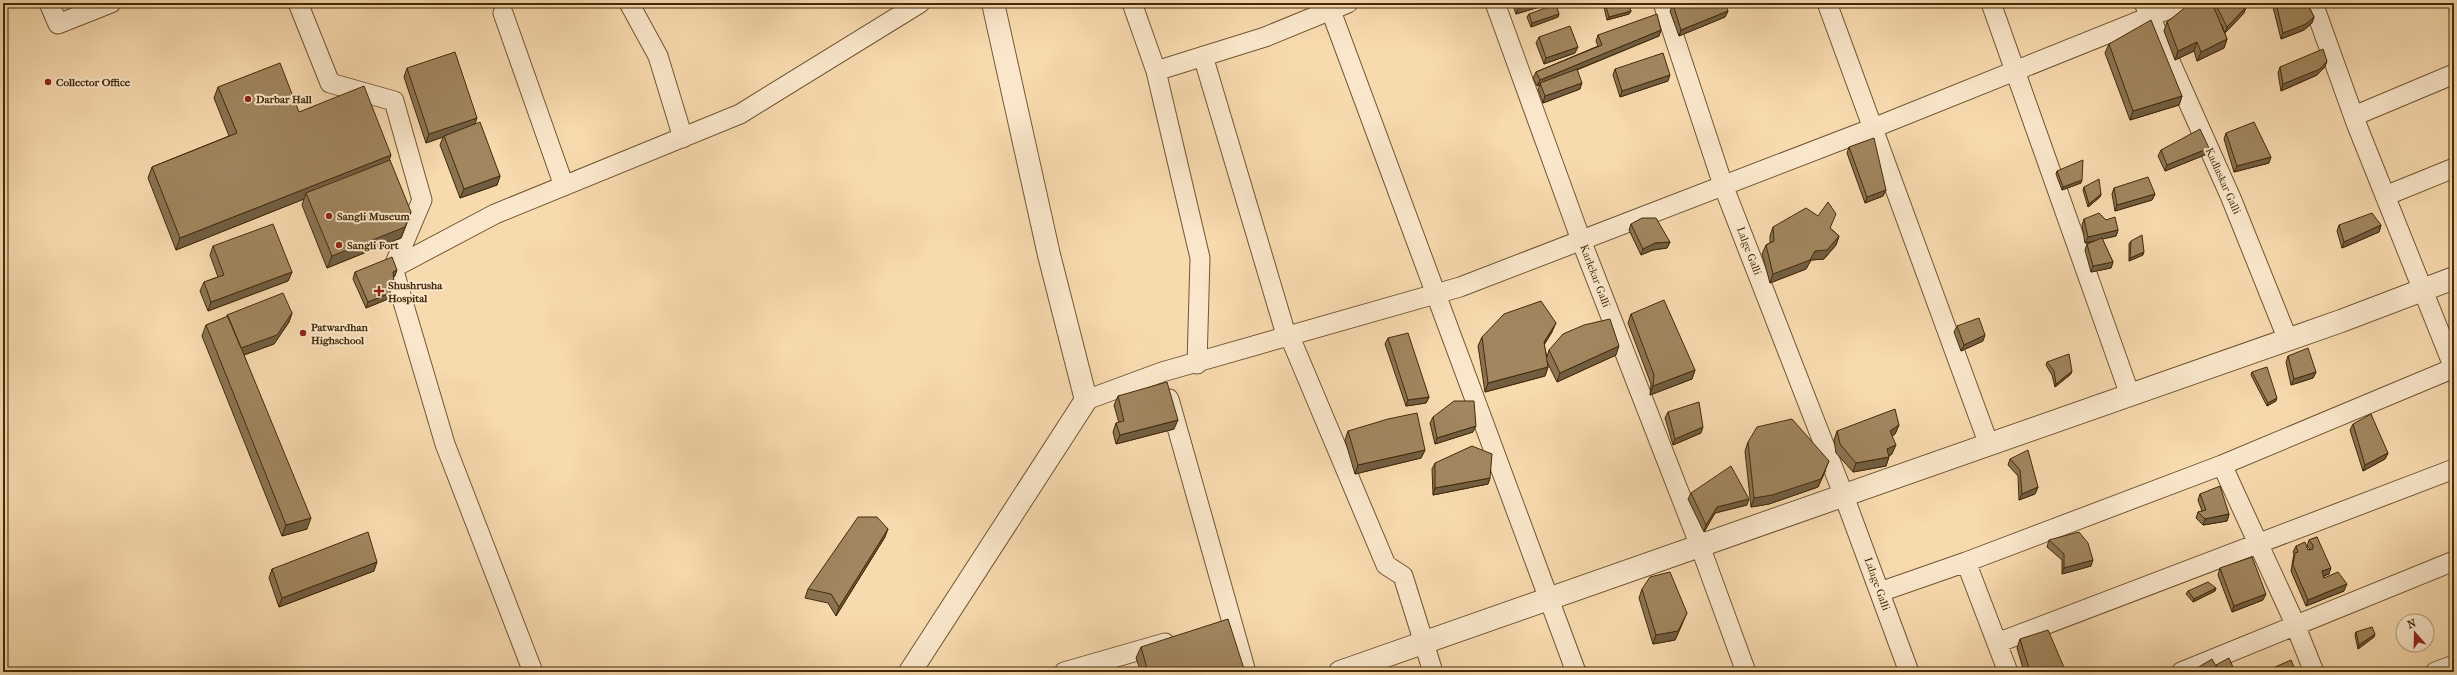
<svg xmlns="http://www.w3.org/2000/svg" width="2457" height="675" viewBox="0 0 2457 675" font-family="'IM FELL French Canon',serif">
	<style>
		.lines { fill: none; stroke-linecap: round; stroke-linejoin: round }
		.minor-casing { stroke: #705632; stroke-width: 21 }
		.tertiary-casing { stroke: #705632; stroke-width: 24 }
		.minor { stroke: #fae7cb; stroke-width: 19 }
		.tertiary { stroke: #fae7cb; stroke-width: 22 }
		.wall { fill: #8a7352; stroke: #432a09 }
		.shaded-wall { fill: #715e42; stroke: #432a09 }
		.building { fill: #a1865f; stroke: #432a09 }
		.poi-dot { fill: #8f2418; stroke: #fae7cb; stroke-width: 1.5 }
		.labels { text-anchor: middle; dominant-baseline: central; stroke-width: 4; stroke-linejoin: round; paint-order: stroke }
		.poi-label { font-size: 11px; font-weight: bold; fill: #432a09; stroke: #fae7cb; text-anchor: start }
		.street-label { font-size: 11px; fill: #432a09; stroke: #fae7cb }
	</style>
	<rect width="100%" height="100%" fill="#f8daaf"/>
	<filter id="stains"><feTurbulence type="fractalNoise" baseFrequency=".005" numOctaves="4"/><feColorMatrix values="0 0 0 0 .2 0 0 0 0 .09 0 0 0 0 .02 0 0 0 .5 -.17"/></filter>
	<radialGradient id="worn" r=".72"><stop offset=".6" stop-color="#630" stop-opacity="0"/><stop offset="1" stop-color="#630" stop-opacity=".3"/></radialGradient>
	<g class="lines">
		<defs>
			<path id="minor" d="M49,3L58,24L111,3
				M298,3L330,83L394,101L422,200L393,268
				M629,3L658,56L683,138
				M1132,3L1156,71L1200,258L1197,364
				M1328,3L1576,672
				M1495,3L1581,240L1700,546L1746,672
				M1663,3L1723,185L1844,496L1909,672
				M1827,3L1989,445
				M1991,3L2130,395
				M2144,3L2231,198L2288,340
				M2313,3L2356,123L2454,368
				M503,13L564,186
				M1203,56L1287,338
				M1156,71L1265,37L1348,3
				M2354,116L2454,74
				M2385,196L2454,168
				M1290,337L1386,565L1403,576L1433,672
				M1169,399L1246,672
				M1086,400L1162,372L1460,287L1873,128L2184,3
				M2222,465L2292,617L2314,672
				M1966,562L2008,672
				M1880,592L1966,562L2222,465L2454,368
				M1997,643L2454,469
				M533,672L445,444L393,268L495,214L740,114L920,3
				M1064,672L1165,643
				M2181,672L2454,561
				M2435,672L2454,665"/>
			<path id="tertiary" d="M910,672L1086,400L1049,255L993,3
				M1340,672L2341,321L2454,278"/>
		</defs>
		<!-- minor casing -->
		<use href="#minor" class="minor-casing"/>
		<!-- tertiary casing -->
		<use href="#tertiary" class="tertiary-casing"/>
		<!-- minor -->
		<use href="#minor" class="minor"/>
		<!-- tertiary -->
		<use href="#tertiary" class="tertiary"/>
	</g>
	<!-- wall -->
	<path class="wall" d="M1512,3H1540L1539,7L1516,14Z
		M1603,3H1628L1631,11L1629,14L1607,20Z
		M2272,3H2307L2314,17L2312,23L2304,30L2281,39Z
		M1673,5L1728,11L1725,17L1679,36L1670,11Z
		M2216,5L2246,7L2244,13L2225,33L2221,24L2227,39L2224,48L2197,61L2194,51L2175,60L2164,31L2167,22L2214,9Z
		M1529,14H1559L1558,17L1531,27L1527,17Z
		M1661,30L1659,36L1577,70L1580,89L1543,103L1538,89L1540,85L1537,86L1533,78L1536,72L1598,46L1596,41L1598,35Z
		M1539,37L1575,53L1544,64L1536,43Z
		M2109,44L2182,96L2179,105L2130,120L2105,53Z
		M2280,67H2325L2317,75L2281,91L2278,73Z
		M407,68L475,124L500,176L497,185L460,198L440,145L443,137L426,143L404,77Z
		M1615,69L1668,81L1620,97L1613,75Z
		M218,87L299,112L389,160L407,223L401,238L327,268L302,205L304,199L176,250L148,178L152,167L229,136L214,98Z
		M2226,133L2269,163L2234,172L2224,139Z
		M1849,147L1886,190L1883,196L1865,203L1847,153Z
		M2209,148L2207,154L2165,171L2158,156L2161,150Z
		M2057,171L2081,183L2062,190L2056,174Z
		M2084,187L2101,194L2100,197L2088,207L2083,190Z
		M2114,188L2155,194L2152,200L2115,211L2112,194Z
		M2084,219L2106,220L2118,230L2116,236L2102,239L2113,262L2111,268L2091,272L2085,250L2087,244L2096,241L2085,243L2082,225Z
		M1631,224L1670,242L1667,248L1653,250L1641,255L1629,230Z
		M2339,225H2381L2379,232L2342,248L2337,231Z
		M1773,227L1830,228L1839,236L1836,245L1824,259L1811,260L1806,269L1770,283L1762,254L1766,245L1770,243V236Z
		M2131,241L2143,255L2129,261V244Z
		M213,246L292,272L288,281L208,311L200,291L204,282L218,277L210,255Z
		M355,272L395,276L393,277L388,299L366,308L353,279Z
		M292,313L289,322L274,344L244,355L307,529L282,536L202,336L206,325L227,317V315Z
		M1631,314L1695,370L1692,379L1650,395L1651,384L1628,323Z
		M1957,326L1983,341L1961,351L1954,332Z
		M1552,332L1544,345L1547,357L1549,350L1616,355L1557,382L1547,362L1548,367L1545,376L1485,392L1478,346L1482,337Z
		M1388,338L1429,397L1426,403L1406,406L1385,344Z
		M2288,356L2316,372L2313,378L2291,385L2286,362Z
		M2047,362L2071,374L2055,387L2052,375L2046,365Z
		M2252,372L2276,401L2267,406L2251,375Z
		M1118,396L1174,429L1116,444L1113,432L1116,423H1119L1114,405Z
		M1668,412L1701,433L1673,445L1665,418Z
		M1433,417L1473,432L1435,444L1430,423Z
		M2353,424L2388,453L2385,459L2363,471L2350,430Z
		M1899,425L1895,434L1892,436V454L1889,456L1886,466L1853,472L1836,453L1834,440L1837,431Z
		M1348,431L1425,450L1421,458L1355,474L1345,440Z
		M1748,442L1826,470L1818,487L1769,504L1751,507L1745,451Z
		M2010,459L2038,487L2035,494L2019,500L2018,476L2008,465Z
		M1435,463L1490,478L1488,484L1433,495L1432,469Z
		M1691,493L1747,505L1715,513L1704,532L1688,499Z
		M2200,494L2229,514L2227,521L2203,525L2196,518L2198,512L2202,511L2198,500Z
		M885,537L836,616L828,603L805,598L808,589Z
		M2317,537L2329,574L2324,576V578L2344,591L2306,606L2291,571L2293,559L2294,554L2293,552L2296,546L2308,550L2310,549L2307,546L2309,540Z
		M2049,540L2091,566L2062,574V560L2047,547Z
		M2220,568L2263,600L2232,612L2218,575Z
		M272,569L374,571L279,607L269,578Z
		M2216,588L2215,591L2193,602L2186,594L2188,591Z
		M1642,589L1683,622L1675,640L1653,644L1639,598Z
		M2356,632L2374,637L2358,649L2355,635Z
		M2020,639L2066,672H2024L2017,648Z
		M1141,647L1245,672H1141L1136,658Z
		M2216,666L2235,672H2195L2197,668Z"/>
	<!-- shaded-wall -->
	<path class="shaded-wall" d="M1534,3H1540L1539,7L1516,14L1518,8Z
		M2246,7L2244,13L2225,33L2227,27Z
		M1631,11L1629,14L1607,20L1609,17Z
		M1728,11L1725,17L1679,36L1681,30Z
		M1559,14L1558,17L1531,27L1532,23Z
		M2314,17L2312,23L2304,30L2281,39L2283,33Z
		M1661,30L1659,36L1541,84L1540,83V85L1537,86L1540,80Z
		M2227,39L2224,48L2197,61L2201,52Z
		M2197,42L2194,51L2175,60L2178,51Z
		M1578,47L1575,53L1544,64L1546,58Z
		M2327,61L2325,67L2317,75L2281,91L2283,84Z
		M1670,75L1668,81L1620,97L1622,91Z
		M1582,83L1580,89L1543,103L1545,96Z
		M2182,96L2179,105L2130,120L2133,111Z
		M477,118L474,127L444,136L443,137L426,143L429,134Z
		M2209,148L2207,154L2165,171L2167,165Z
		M391,155L387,167L306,193L304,199L176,250L180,238Z
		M2271,157L2269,163L2234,172L2237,166Z
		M500,176L497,185L460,198L464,189Z
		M2082,180L2081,183L2062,190L2063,187Z
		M1886,190L1883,196L1865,203L1867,197Z
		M2101,194L2100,197L2088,207L2089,204Z
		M2155,194L2152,200L2115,211L2117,205Z
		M411,212L401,238L327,268L332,256Z
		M2381,225L2379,232L2342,248L2344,242Z
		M2118,230L2116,236L2085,243L2088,237Z
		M1839,236L1836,245L1824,259L1811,260L1806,269L1770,283L1773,274L1815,251Z
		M1670,242L1667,248L1653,250L1641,255L1643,249L1655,243Z
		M2144,252L2143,255L2129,261L2130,258Z
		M2113,262L2111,268L2091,272L2093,266Z
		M397,270L395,276L391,278L393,272Z
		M292,272L288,281L208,311L211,302Z
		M390,293L388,299L366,308L368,302Z
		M292,313L289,322L274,344L238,357L241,348Z
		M1556,323L1552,332L1540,351L1544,342Z
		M1985,335L1983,341L1961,351L1964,345Z
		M1619,346L1616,355L1557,382L1560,373Z
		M1548,367L1545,376L1485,392L1488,383Z
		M1695,370L1692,379L1650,395L1653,386Z
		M2072,371L2071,374L2055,387L2056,384Z
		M2316,372L2313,378L2291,385L2294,379Z
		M1429,397L1426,403L1406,406L1408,400Z
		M2277,398L2276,401L2267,406L2268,403Z
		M1178,420L1174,429L1116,444L1120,435Z
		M1899,425L1895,434L1887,440L1890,431Z
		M1476,426L1473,432L1435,444L1437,438Z
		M1703,427L1701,433L1673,445L1675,439Z
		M1896,445L1892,454L1884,458L1887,449Z
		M1425,450L1421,458L1355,474L1358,465Z
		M2388,453L2385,459L2363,471L2365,465Z
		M1889,457L1886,466L1853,472L1856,463Z
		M1829,461L1818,487L1769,504L1751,507L1754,498Z
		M1490,478L1488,484L1433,495L1435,488Z
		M2038,487L2035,494L2019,500L2022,494Z
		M1749,499L1747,505L1715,513L1704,532L1706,525L1717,507Z
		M2229,514L2227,521L2203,525L2205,519Z
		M311,518L307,529L282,536L286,525Z
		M888,529L885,537L836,616L839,607Z
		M2093,560L2091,566L2062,574L2064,568Z
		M377,562L374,571L279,607L282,598Z
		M2331,568L2329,574L2320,577L2322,571Z
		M2347,584L2344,591L2306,606L2308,600Z
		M2216,588L2215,591L2193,602L2194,599Z
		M2266,594L2263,600L2232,612L2234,606Z
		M1687,613L1675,640L1653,644L1656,635Z
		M2375,634L2374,637L2358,649L2359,645Z"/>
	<!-- building -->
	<path class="building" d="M1516,3H1534L1518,8Z
		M1605,3H1628L1631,11L1609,17Z
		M1678,3H1725L1728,11L1681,30L1673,5Z
		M2197,3H2212L2227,39L2201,52L2197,42L2178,51L2167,22L2187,6Z
		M2218,3H2245L2246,7L2227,27L2216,5Z
		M2276,3H2307L2314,17L2306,24L2283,33Z
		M1556,4L1559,14L1532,23L1529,14Z
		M1657,14L1661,30L1540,80L1536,72L1602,45L1598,35Z
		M2151,20L2182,96L2133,111L2109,44Z
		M1570,26L1578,47L1546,58L1539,37Z
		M2323,49L2327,61L2320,69L2283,84L2280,67Z
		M455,52L477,118L429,134L407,68Z
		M1663,53L1670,75L1622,91L1615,69Z
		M280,63L299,112L364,86L391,155L180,238L152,167L237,133L218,87Z
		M1577,69L1582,83L1545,96L1540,83Z
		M480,122L500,176L464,189L444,136Z
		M2254,122L2271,157L2237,166L2226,133Z
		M2200,129L2209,148L2167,165L2161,150Z
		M1874,138L1886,190L1867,197L1849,147Z
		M390,160L411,212L405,227L332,256L306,193Z
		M2083,160L2082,180L2063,187L2057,171Z
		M2148,177L2155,194L2117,205L2114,188Z
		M2099,179L2101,194L2089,204L2084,187Z
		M1828,202L1836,214L1830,228L1839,236L1827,250L1815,251L1810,260L1773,274L1766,245L1774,241L1773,227L1806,208L1818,216Z
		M2099,213L2106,220L2115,217L2118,230L2088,237L2084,219Z
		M2372,213L2381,225L2344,242L2339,225Z
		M1642,218H1656L1670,242L1655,243L1643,249L1631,224Z
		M273,224L292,272L211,302L204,282L224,275L213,246Z
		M2142,235L2144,252L2130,258L2131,241Z
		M2102,238L2113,262L2093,266L2087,244Z
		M392,257L397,270L393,272L394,282L390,293L368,302L355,272Z
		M283,293L292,313L277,335L241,348L227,315Z
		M1664,300L1695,370L1653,386L1654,375L1631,314Z
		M1541,301L1556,323L1544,342L1548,367L1488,383L1482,337L1504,314Z
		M228,316L311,518L286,525L206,325Z
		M1979,318L1985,335L1964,345L1957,326Z
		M1610,319L1619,346L1560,373L1549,350L1563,334L1584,325Z
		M1408,333L1429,397L1408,400L1388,338Z
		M2308,348L2316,372L2294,379L2288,356Z
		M2069,354L2072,371L2056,384L2054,371L2047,362Z
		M2267,367L2277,398L2268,403L2252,372Z
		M1167,382L1178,420L1120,435L1116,423L1124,421L1118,396Z
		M1454,401H1474L1476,426L1437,438L1433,417Z
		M1699,402L1703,427L1675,439L1668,412Z
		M1895,409L1899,425L1890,431L1896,445L1887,449L1889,457L1856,463L1840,444L1837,431Z
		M1417,413L1425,450L1358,465L1348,431L1388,419Z
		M2371,414L2388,453L2365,465L2353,424Z
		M1792,419L1829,461L1821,479L1772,495L1754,498L1748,442L1757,427Z
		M1472,446L1492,454L1490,478L1435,488V463Z
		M2028,450L2038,487L2022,494L2020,470L2010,459Z
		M1731,466L1749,499L1717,507L1706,525L1691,493Z
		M2220,486L2229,514L2205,519L2198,512L2206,510L2200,494Z
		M858,517H877L888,529L839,607L831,594L808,589Z
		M368,532L377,562L282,598L272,569Z
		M2079,532L2088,543L2093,560L2064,568V554L2049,540Z
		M2317,537L2331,568L2322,571L2324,578L2338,572L2347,584L2308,600L2293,565L2295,553L2298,552L2296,546L2305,542L2308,550L2313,549V545L2309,540Z
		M2252,557L2266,594L2234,606L2220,568Z
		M1670,572L1687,613L1678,631L1656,635L1642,589L1650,577Z
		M2208,582L2216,588L2194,599L2188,591Z
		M1228,619L1245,672H1148L1141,647Z
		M2372,627L2375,634L2359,645L2356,632Z
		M2048,630L2066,672H2030L2020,639Z
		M2229,658L2235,672H2219L2216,665Z
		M2212,659L2219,672H2200L2197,668Z
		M2291,660L2296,672H2264Z
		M1749,669V672H1740Z"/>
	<!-- markers -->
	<g class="poi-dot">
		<circle cx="48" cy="82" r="4"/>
		<circle cx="248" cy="99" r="4"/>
		<circle cx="329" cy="216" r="4"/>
		<circle cx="339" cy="245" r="4"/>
		<path d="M377 285h4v4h4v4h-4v4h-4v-4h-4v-4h4z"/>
		<circle cx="303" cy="333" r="4"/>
	</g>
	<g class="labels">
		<!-- poi labels -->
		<g class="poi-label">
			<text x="56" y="82">Collector Office</text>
			<text x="256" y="99">Darbar Hall</text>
			<text x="337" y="216">Sangli Museum</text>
			<text x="347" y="245">Sangli Fort</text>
			<text x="388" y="285">Shushrusha<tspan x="388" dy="13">Hospital</tspan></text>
			<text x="311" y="327">Patwardhan<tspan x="311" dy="13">Highschool</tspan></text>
		</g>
		<!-- street labels -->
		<g class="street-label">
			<text transform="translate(2223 181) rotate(66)">Kadlaskar Galli</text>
			<text transform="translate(1749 251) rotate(69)">Lalge Galli</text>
			<text transform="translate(1595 276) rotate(69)">Karlekar Galli</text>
			<text transform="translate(1877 584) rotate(70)">Lalage Galli</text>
		</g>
	</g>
	<!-- margin -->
	<rect width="2457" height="675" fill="none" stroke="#f8daaf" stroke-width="16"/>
	<rect x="4" y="4" width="2449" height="667" fill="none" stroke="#432a09" stroke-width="2"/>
	<rect x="8" y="8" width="2441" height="659" fill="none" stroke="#432a09"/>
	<!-- north arrow -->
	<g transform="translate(2415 633) rotate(340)"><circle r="19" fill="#fae7cb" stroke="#b19b7d"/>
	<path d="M0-3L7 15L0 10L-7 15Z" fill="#8f2418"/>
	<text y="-6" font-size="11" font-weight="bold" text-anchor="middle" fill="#432a09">N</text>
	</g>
	<rect width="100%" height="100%" filter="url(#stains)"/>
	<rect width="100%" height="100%" fill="url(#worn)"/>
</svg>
